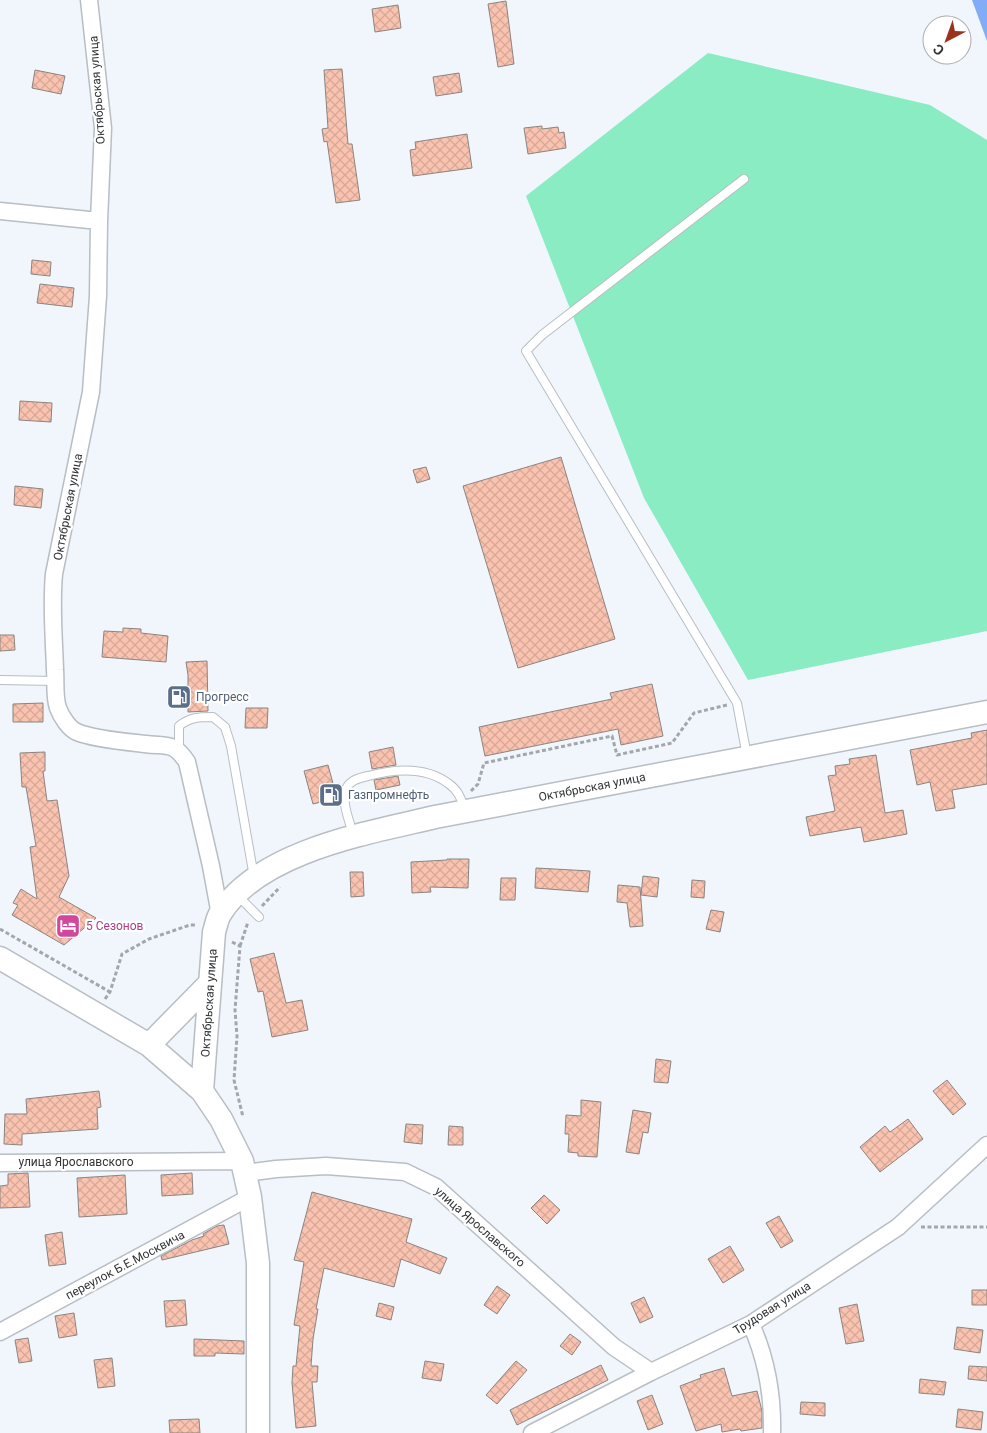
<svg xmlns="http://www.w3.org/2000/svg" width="987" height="1433" viewBox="0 0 987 1433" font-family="Roboto,sans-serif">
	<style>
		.garden { fill: #8aecc2 }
		.water { fill: #82adf6 }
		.building { fill: url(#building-cross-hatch); stroke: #8b8481 }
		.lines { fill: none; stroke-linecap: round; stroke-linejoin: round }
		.lane-casing { stroke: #b8bec3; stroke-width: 10 }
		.street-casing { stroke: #b8bec3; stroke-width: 19 }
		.secondary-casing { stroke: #b8bec3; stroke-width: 25 }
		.path { stroke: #a2a7ab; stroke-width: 3; stroke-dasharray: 4 2.5; stroke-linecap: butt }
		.lane { stroke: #fff; stroke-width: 8 }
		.street { stroke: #fff; stroke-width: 16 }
		.secondary { stroke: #fff; stroke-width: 22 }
		.labels { text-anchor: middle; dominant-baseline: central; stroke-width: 4.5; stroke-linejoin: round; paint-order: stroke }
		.street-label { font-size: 12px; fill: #313335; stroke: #fff }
		.service-label { font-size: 12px; fill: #4e5e75; stroke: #fff; text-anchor: start }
		.hotel-label { font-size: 12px; fill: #b23c85; stroke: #fff; text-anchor: start }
	</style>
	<defs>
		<pattern id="building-cross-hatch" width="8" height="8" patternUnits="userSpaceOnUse" patternTransform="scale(1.25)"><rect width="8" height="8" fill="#fac3af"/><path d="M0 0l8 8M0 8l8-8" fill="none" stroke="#d7a897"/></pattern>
	</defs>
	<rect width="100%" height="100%" fill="#f0f6fc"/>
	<!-- garden -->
	<path class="garden" d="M708,53L930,105L987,140V631L748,680L644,498L526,196Z"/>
	<!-- water -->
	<path class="water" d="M972,0H987V41Z"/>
	<!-- building -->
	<path class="building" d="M506,1L514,64L498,67L488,4Z
		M398,5L401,28L375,32L372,9Z
		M342,69L348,144H352L360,200L336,203L327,141L324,142L322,129L328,128L324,70Z
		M35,70L65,76L61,94L32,88Z
		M459,73L462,92L436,96L433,77Z
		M542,126V129L558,127L559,133L564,132L566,148L528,154L524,128Z
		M467,134L472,168L413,176L410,150L416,149L415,142Z
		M32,260L51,262L50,276L31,274Z
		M40,284L74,288L72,307L37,303Z
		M20,401L52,403L51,422L19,420Z
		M561,457L615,639L518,668L463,486Z
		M426,467L430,479L417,483L413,470Z
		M15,486L43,489L41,508L14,505Z
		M123,628L141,629V633L168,636L166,662L102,657L104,631L123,632Z
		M0,635H14L15,650L0,651Z
		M207,661L208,711L188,712V675L186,662Z
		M652,684L663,736L621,745L618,729L485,756L479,727L612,699L610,693Z
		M43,703V722H13V704Z
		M246,708H268L267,728H245Z
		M987,730V784L952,790L955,808L936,811L930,782L917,785L910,750L972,738L971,733Z
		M393,747L396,765L372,769L369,752Z
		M45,752V771H43L47,801L57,800L69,876L59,897L96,918L64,945L12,915L18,905L13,903L21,889L37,899L30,847L36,846L26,787H22L20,753Z
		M876,755L885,813L903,810L907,834L864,842L861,827L810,836L806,817L835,811L828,776L836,775L835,766L850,764L849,759Z
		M328,765L337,798L313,804L304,771Z
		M398,776L400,785L376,790L374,780Z
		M447,859H469L468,888L430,887L431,892L412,893L411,862L447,860Z
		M536,868L590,871L588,892L535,888Z
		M350,872H363L364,896L351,897Z
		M643,876L659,878L657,897L641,895Z
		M501,878H516L515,900H500Z
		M692,880L705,881L704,898L691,897Z
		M618,885L640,887L643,926L630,927L627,903L617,902Z
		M711,910L724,912L720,932L706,929Z
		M274,953L286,1003L302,1000L308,1030L272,1037L263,991L258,992L250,959Z
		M656,1059L671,1061L668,1083L654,1082Z
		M947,1080L966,1104L953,1115L933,1091Z
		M99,1091L101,1107L97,1108L98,1129L22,1134V1145L4,1144L5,1114H27L26,1099Z
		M581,1100L601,1102L597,1157L578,1156V1153L568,1152L569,1134H565L566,1115L581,1116Z
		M633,1110L651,1113L648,1133L643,1132L639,1154L626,1152Z
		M908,1119L923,1139L880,1172L860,1147L885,1126L890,1132Z
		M406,1124L423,1125L422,1144L404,1142Z
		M449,1126L463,1127V1145H448Z
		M28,1173L30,1207L0,1208V1186L8,1185V1174Z
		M192,1173L193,1194L162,1196L161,1175Z
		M125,1175L127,1214L79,1217L77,1178Z
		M312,1192L412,1219L406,1242L447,1258L440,1274L401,1259L394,1287L324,1268L316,1309H318L313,1339L311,1366H318L317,1382H312L316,1426L296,1428L292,1383L293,1366H296L300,1326L294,1325L304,1262L294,1260Z
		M544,1195L560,1210L547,1224L531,1208Z
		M779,1216L793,1241L781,1248L766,1223Z
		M224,1225L229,1244L162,1260L161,1256L192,1240L204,1236L203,1234L217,1226Z
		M62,1232L66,1264L49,1266L45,1235Z
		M730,1246L744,1270L723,1283L708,1259Z
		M497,1286L510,1295L497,1314L484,1305Z
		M972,1290H987V1305H972Z
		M644,1297L653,1317L640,1323L631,1303Z
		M185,1300L187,1325L166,1327L164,1301Z
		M379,1303L394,1307L391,1320L376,1316Z
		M857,1304L864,1341L846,1344L839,1308Z
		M74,1313L77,1335L59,1338L55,1316Z
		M957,1327L983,1330L980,1353L954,1349Z
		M570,1334L581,1342L572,1355L560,1346Z
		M28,1338L32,1361L19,1363L15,1340Z
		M194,1339L244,1341V1354L215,1353V1356H194Z
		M112,1358L115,1386L98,1388L94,1360Z
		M425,1361L444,1364L441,1381L422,1378Z
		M516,1361L527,1370L497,1404L486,1395Z
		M601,1365L608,1380L517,1425L510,1410Z
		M969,1366L987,1367V1381L968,1379Z
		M724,1368L732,1396L757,1391L762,1411V1428L741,1431L740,1429L722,1432L721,1424L696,1431L680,1386L701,1378L700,1375Z
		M920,1379L946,1382L944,1395L919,1393Z
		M652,1395L663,1424L648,1430L637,1401Z
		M801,1402L825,1403V1416L800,1414Z
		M958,1409L983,1412L981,1430L956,1427Z
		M199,1419L200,1433H170L169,1420Z"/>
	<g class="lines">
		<defs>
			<path id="lane" d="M744,179L542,335L526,351L737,703L747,756
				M0,680L56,681
				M179,750V726C190,717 200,717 213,717L225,727L231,746L254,877
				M353,835C350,821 341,803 346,789C350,780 359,778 368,776C394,769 426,766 449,784C458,790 461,799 465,809
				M237,895L259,917"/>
			<path id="street" d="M89,0L103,128L99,221L98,296L91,392L54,574C51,606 54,638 55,670C56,683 54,696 58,708C61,716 69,729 77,732C93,739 127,742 145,744C167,747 173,741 187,762L211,866L220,915
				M0,211L99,221
				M0,1163L242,1161
				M245,1173L276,1169L326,1166L405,1172L436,1187L614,1347L651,1372
				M751,1324C766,1358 773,1396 772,1433
				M0,1332L250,1197
				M532,1433L651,1372L751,1324L898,1227L987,1145"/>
			<path id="secondary" d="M0,958L149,1045L202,1091L221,1119L242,1161L250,1197L258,1263V1433
				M149,1045L210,983
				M202,1091L214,932C216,926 217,919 220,914C259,851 368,833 435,817L987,712"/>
		</defs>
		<!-- lane casing -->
		<use href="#lane" class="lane-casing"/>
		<!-- street casing -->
		<use href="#street" class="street-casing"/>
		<!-- secondary casing -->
		<use href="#secondary" class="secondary-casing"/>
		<!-- path -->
		<path class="path" d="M471,791L478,784L484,763L612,736L617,755L672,743L694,713L727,705
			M262,906L280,887
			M0,929L110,992
			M232,942L240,946L235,1010L237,1036L234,1080L243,1117
			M240,946L248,922
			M105,999L110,992L122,954L149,939L190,925H196
			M921,1227H987"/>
		<!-- lane -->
		<use href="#lane" class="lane"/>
		<!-- street -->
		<use href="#street" class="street"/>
		<!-- secondary -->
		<use href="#secondary" class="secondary"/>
	</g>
	<!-- icons -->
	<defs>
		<symbol id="fuel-square" viewBox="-11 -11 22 22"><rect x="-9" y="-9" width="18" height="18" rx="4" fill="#5c6f8a" stroke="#fff"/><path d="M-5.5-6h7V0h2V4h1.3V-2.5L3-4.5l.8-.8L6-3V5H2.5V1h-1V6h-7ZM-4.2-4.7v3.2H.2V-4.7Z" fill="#fff"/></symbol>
		<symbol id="hotel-square" viewBox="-11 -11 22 22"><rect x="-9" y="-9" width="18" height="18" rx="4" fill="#d1479c" stroke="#fff"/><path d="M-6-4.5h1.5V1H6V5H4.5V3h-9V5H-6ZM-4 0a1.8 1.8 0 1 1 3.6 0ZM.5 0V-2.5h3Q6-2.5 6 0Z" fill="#fff"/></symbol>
	</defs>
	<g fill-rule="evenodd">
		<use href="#fuel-square" x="165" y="683" width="28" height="28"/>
		<use href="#fuel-square" x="317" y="781" width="28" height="28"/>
		<use href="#hotel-square" x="54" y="912" width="28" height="28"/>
	</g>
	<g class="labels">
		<!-- street labels -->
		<g class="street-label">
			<text transform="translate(97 90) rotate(-94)">Октябрьская улица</text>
			<text transform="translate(68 507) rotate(-79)">Октябрьская улица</text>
			<text transform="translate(592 787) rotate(-11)">Октябрьская улица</text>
			<text transform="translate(209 1003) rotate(-86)">Октябрьская улица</text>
			<text x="76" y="1162">улица Ярославского</text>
			<text transform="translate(480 1227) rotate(41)">улица Ярославского</text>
			<text transform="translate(125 1265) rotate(-28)">переулок Б.Е.Москвича</text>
			<text transform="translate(772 1308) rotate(-32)">Трудовая улица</text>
		</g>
		<!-- service labels -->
		<g class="service-label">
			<text x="196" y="697">Прогресс</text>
			<text x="348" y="795">Газпромнефть</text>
		</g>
		<!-- hotel labels -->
		<g class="hotel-label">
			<text x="86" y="926">5 Сезонов</text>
		</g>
	</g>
	<!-- north arrow -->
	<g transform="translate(947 40) rotate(221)"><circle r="24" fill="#ffffff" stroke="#adadae"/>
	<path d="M0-4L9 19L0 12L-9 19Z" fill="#9b321c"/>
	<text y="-8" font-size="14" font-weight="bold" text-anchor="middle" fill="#313335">С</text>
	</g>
</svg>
